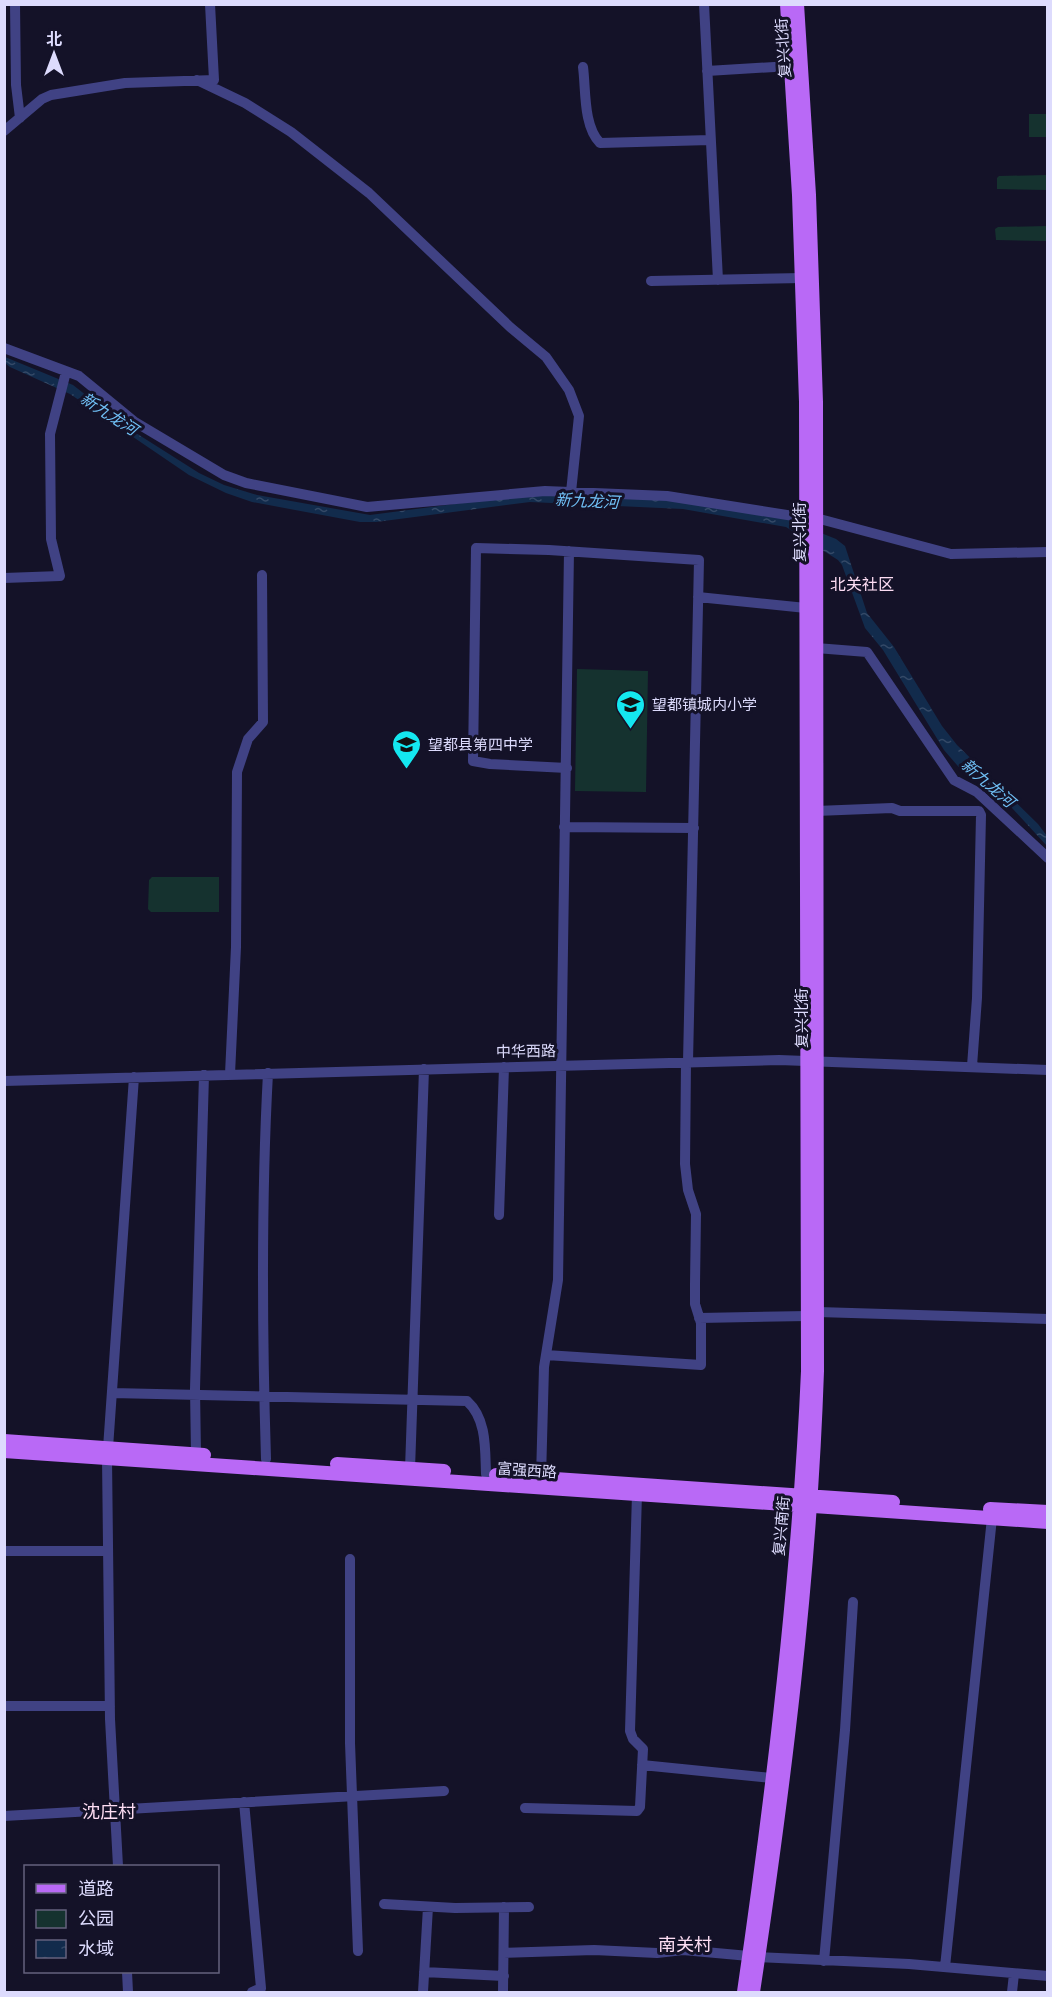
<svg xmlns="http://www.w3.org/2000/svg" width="1052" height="1997" viewBox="0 0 1052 1997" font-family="'Public Sans','Noto Sans SC',sans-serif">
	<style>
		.green { fill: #15322f }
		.water { fill: url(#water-ripples) }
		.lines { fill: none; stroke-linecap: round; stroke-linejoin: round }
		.minor { stroke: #404284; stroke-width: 10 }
		.major { stroke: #b969f6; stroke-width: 14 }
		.labels { text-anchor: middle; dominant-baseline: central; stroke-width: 6; stroke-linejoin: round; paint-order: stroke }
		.street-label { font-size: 15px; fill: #dddbfd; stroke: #141228 }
		.poi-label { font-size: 15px; fill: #dddbfd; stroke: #141228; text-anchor: start }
		.water-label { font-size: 16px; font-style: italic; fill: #70c0f6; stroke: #141228 }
		.neighbourhood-label { font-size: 16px; fill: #fdddf3; stroke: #141228 }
		.quarter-label { font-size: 18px; fill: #fdddf3; stroke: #141228 }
	</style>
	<defs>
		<pattern id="water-ripples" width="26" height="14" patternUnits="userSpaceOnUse" patternTransform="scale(1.5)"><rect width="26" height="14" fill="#122b4c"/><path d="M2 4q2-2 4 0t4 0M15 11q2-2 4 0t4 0" fill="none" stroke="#344967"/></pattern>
	</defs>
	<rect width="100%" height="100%" fill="#141228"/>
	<!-- green -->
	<path class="green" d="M1029,114H1047V137H1029Z
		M1047,175V190L997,189V178L999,176Z
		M1047,226V241L996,240L995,229L998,227Z
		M577,669L648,671L646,792L575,791Z
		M152,877H219V912H151L148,909L149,880Z"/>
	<!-- water -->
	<path class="water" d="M5,357L73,385L128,428L199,473L224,485L257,495L370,515L523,495L654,498L781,517L836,539L845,546L867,613L894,647L942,726L957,745L1038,824L1047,836V846L1002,797L963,772L944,750L883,650L865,628L842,565L838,560L786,527L683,509L530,502L376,522H360L252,502L226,493L189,475L70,394L10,367L5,363Z"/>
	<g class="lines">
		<!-- minor -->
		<path class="minor" d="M15,4L16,85L20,118
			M704,4L718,280
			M583,67C586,89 583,126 600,143L710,140
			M707,71L791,66
			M197,80L245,103L291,132L369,193L510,327L546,357L569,390L579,416L571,492
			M4,131L42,99L51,95L125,83L214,80L210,4
			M651,281L803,278
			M4,348L79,376L135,422L224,475L246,483L367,507L545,491L667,496L806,518
			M816,518L951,554L1048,552
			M4,578L60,576L51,539L50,434L66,372
			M698,597L806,608
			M816,648L867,652L954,780L977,792L1048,858
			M567,768L490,764L473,761L476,548L549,550L699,560L688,1062
			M816,811L892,808L900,811H979L981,815L977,998L972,1066
			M564,827L694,828
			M230,1074L236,947L237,772L248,739L263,722L262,575
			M4,1081L779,1060L1048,1070
			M499,1215L504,1067
			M818,1312L1048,1319
			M699,1318L808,1316
			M546,1355L701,1365V1323L695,1304V1284L696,1214L688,1190L685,1164L686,1062
			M112,1393L467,1401C487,1419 485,1449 486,1474
			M108,1448L134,1077
			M196,1454L195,1389L204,1075
			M107,1458L110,1719L118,1866
			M266,1459C262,1330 261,1202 268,1073
			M410,1469L424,1069
			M541,1478L544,1367L558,1280L569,551
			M4,1551H107
			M350,1559V1743L358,1951
			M4,1706H110
			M642,1765L771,1778
			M244,1802L261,1988L252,1992
			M525,1808L637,1811L640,1807L643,1749L633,1739L630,1731L637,1494
			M4,1816L444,1791
			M384,1904L455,1908L529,1907
			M504,1953L594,1950L657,1953L683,1950L749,1956
			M759,1957L909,1964L1048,1976
			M824,1961L845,1730L853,1602
			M945,1967L992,1518
			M127,1972L128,1992
			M424,1972L504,1976
			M423,1992L428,1907
			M503,1992L504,1907
			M1012,1992L1014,1974"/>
		<!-- major -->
		<path class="major" d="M4,1441L204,1455
			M4,1451L1048,1522
			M337,1464L444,1471
			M496,1475L893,1502
			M990,1509L1048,1512
			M744,1992C774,1787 799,1578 808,1371L806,402L799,195L787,4
			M753,1992C784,1787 810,1579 817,1371L816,402L809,195L797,4"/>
	</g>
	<!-- icons -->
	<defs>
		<symbol id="school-pin" viewBox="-11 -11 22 30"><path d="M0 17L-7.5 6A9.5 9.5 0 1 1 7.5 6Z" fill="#14e7f0" stroke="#141228"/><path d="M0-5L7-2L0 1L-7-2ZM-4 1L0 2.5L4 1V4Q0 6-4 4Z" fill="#111"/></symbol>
	</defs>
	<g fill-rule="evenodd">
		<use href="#school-pin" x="614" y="688" width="33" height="45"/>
		<use href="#school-pin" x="390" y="728" width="33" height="45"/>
	</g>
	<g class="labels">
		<!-- street labels -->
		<g class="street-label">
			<text transform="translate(783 48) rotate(-94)">复兴北街</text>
			<text transform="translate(799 532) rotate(-90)">复兴北街</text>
			<text transform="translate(801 1018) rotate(-90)">复兴北街</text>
			<text transform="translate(526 1051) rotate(-1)">中华西路</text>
			<text transform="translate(527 1470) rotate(4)">富强西路</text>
			<text transform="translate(781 1526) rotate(-85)">复兴南街</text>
		</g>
		<!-- poi labels -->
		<g class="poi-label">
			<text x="652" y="704">望都镇城内小学</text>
			<text x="428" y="744">望都县第四中学</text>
		</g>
		<!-- water labels -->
		<g class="water-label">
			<text transform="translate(109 414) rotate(33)">新九龙河</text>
			<text transform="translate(587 501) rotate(3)">新九龙河</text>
			<text transform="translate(988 783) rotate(41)">新九龙河</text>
		</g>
		<!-- neighbourhood labels -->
		<g class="neighbourhood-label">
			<text x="862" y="584">北关社区</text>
		</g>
		<!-- quarter labels -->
		<g class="quarter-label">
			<text x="109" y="1811">沈庄村</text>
			<text x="685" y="1944">南关村</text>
		</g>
	</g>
	<!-- border -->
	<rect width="1052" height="1997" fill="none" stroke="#dddbfd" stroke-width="12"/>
	<!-- legend -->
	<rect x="24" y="1865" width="195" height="108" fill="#141228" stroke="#64627d" stroke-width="1.5"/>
	<rect x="36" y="1884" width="30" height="9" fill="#b969f6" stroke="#64627d" stroke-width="1.5"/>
	<text x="78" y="1895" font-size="18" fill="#dddbfd">道路</text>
	<rect x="36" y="1910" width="30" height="18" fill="#15322f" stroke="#64627d" stroke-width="1.5"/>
	<text x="78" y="1925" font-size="18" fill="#dddbfd">公园</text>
	<rect x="36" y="1940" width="30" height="18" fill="url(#water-ripples)" stroke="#64627d" stroke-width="1.5"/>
	<text x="78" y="1955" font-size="18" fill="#dddbfd">水域</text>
	<!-- north arrow -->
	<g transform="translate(54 54)" stroke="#141228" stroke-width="4.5" paint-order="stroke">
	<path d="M0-4.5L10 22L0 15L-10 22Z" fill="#dddbfd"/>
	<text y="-9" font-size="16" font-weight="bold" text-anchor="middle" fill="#dddbfd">北</text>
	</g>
</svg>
